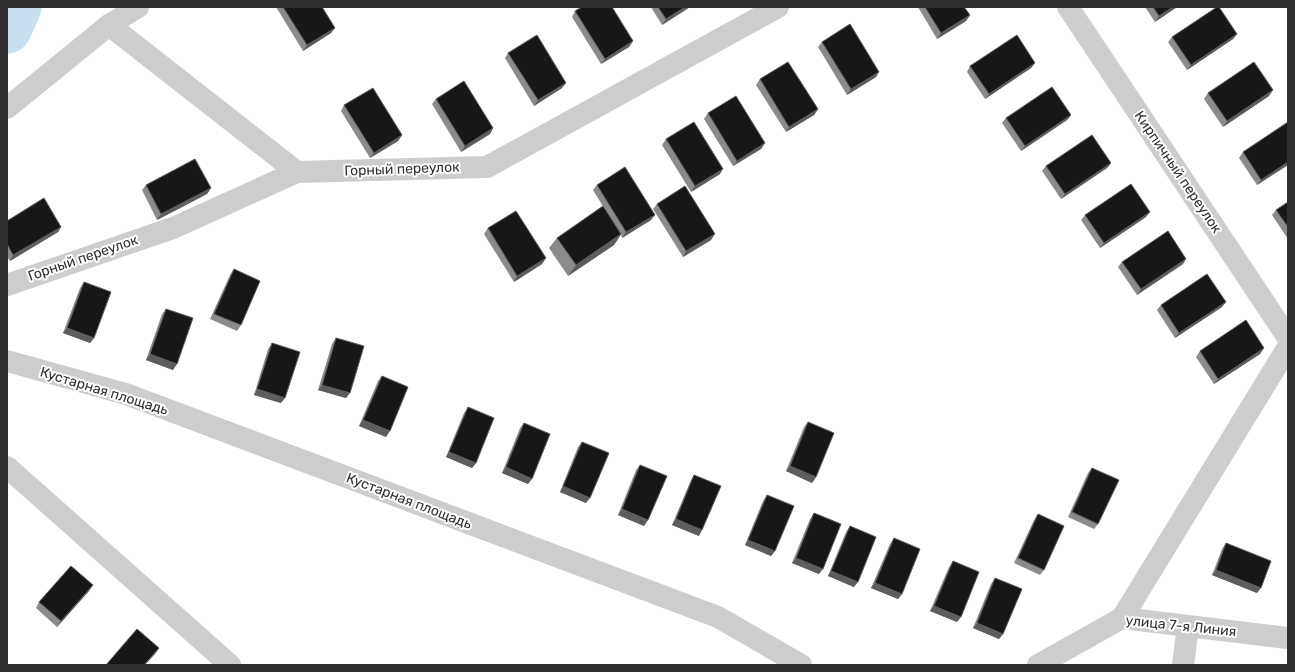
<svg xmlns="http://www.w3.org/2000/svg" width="1295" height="672" viewBox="0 0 1295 672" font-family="Rubik,sans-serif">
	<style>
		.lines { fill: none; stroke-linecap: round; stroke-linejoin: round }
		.river { stroke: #c7dfef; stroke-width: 49 }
		.minor { stroke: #cdcdcd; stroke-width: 22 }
		.wall { fill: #8b8b8b }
		.shaded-wall { fill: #5d5d5d }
		.building { fill: #171717; stroke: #5d5d5d }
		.labels { text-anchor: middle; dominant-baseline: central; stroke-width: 4; stroke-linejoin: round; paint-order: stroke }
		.street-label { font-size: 14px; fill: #303030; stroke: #fff }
	</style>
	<rect width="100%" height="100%" fill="#fff"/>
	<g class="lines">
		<!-- river -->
		<path class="river" d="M7,29L17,7"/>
		<!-- minor -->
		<path class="minor" d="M1068,7L1288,338
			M109,25L297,172
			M7,108L109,25L138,7
			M7,285L173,228L297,172L487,167L778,7
			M7,361L126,394L718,617L801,665
			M7,467L230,665
			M1122,618L1288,347
			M1038,665L1122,618L1288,638
			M1183,665L1188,626"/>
	</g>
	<!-- wall -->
	<path class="wall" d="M276,7H322L335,28L331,33L303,51Z
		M651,7H690L662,25Z
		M918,7H964L970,15L966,21L937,39Z
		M1145,7H1177L1155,22Z
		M575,11L633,41L629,47L601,64L572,17Z
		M1237,34L1233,39L1187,70L1168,42L1172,37Z
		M822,42L876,77L847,95L818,47Z
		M508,53L562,88L534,106L505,58Z
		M1035,63L1031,68L985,99L967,72L970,66Z
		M760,79L818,109L814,115L786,132L756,85Z
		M1208,93L1269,96L1223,127L1204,99Z
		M436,99L493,128L490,134L461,152L432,104Z
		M344,105L402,135L398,141L370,158L341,111Z
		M708,113L765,143L761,149L733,166L704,119Z
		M1071,115L1067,120L1021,151L1002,123L1006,118Z
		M1288,122V165L1257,185L1239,158L1243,152Z
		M666,139L720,174L691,192L662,145Z
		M1111,163L1107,168L1061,199L1042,171L1046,166Z
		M146,185L211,188L207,194L157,220L142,190Z
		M597,185L651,220L622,238L621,235L614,245L568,276L549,248L557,238L604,208L593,190Z
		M1288,202V239L1272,215L1276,210Z
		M657,204L711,240L683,257L653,209Z
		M1085,215L1146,217L1100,248L1081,220Z
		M7,221L61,227L58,232L10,261L7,257Z
		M488,228L546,258L542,264L514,282L484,234Z
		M1122,262L1183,264L1137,295L1118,267Z
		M234,269L241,325L237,331L210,319L230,275Z
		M84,282L94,338L90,343L63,333L80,288Z
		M1161,305L1222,307L1175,338L1157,310Z
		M166,309L173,370L146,360L162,314Z
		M336,338L346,398L318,390L332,344Z
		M272,343L281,403L254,395L268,349Z
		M1264,348L1260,354L1214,384L1196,357L1200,351Z
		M382,376L386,437L359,426L378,381Z
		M468,407L476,463L472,468L446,457L464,413Z
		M808,422L816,477L812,483L786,471L804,427Z
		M524,423L528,484L502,473L520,428Z
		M582,442L586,503L560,492L578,447Z
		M640,465L644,526L618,515L636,470Z
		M1092,468L1098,524L1094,529L1068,517L1088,473Z
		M694,475L699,536L672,525L691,480Z
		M767,495L775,551L771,556L745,545L763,501Z
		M814,513L819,574L792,563L810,519Z
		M1038,514L1044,570L1040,575L1014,563L1034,520Z
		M850,526L854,587L828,576L846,532Z
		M894,538L902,594L898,599L871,588L890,544Z
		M1226,543L1257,593L1212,575L1222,549Z
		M953,561L957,622L930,611L949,567Z
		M995,578L1003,634L999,639L973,628L991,584Z
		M89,591L57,627L36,608L39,602Z"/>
	<!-- shaded-wall -->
	<path class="shaded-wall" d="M685,7H690L662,25L666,19Z
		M1173,7H1177L1155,22L1159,16Z
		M970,15L966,21L937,39L941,33Z
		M335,28L331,33L303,51L307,45Z
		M1237,34L1233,39L1187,70L1191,65Z
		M633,41L629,47L601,64L605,59Z
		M1035,63L1031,68L985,99L989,94Z
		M879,72L876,77L847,95L851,89Z
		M566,83L562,88L534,106L538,100Z
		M1273,90L1269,96L1223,127L1227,121Z
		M818,109L814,115L786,132L789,127Z
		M1071,115L1067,120L1021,151L1025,146Z
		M493,128L490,134L461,152L465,146Z
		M402,135L398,141L370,158L374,153Z
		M765,143L761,149L733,166L737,161Z
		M1288,162V165L1257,185L1261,180Z
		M1111,163L1107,168L1061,199L1065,194Z
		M723,169L720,174L691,192L695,186Z
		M211,188L207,194L157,220L161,214Z
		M1150,212L1146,217L1100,248L1104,243Z
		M655,215L651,220L622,238L626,232Z
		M61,227L58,232L10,261L13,255Z
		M621,234L614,245L568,276L576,265Z
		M715,234L711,240L683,257L686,251Z
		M546,258L542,264L514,282L517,276Z
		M1186,259L1183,264L1137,295L1141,289Z
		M1226,302L1222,307L1175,338L1179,333Z
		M67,328L94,338L90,343L63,333Z
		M1264,348L1260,354L1214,384L1218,379Z
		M150,354L177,364L173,370L146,360Z
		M322,385L350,393L346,398L318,390Z
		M257,389L285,398L281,403L254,395Z
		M363,420L390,431L386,437L359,426Z
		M449,452L476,463L472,468L446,457Z
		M790,466L816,477L812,483L786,471Z
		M506,467L532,479L528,484L502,473Z
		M563,486L590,498L586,503L560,492Z
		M622,509L648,520L644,526L618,515Z
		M676,519L702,530L699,536L672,525Z
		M748,540L775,551L771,556L745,545Z
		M796,558L823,569L819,574L792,563Z
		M1216,570L1261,588L1257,593L1212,575Z
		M831,571L858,582L854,587L828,576Z
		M875,583L902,594L898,599L871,588Z
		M93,585L89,591L57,627L61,621Z
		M934,606L961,617L957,622L930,611Z
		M977,623L1003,634L999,639L973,628Z
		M159,648L155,654L145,665H144Z"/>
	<!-- building -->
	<path class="building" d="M283,7H322L335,28L307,45Z
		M582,7H612L633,41L605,59L575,11Z
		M658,7H685L666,19Z
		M925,7H964L970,15L941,33Z
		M1153,7H1173L1159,16Z
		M1217,7H1219L1237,34L1191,65L1172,37Z
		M850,24L879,72L851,89L822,42Z
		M537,35L566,83L538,100L508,53Z
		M1017,35L1035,63L989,94L970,66Z
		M788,62L818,109L789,127L760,79Z
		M1254,62L1273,90L1227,121L1208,93Z
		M464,81L493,128L465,146L436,99Z
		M1052,87L1071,115L1025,146L1006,118Z
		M373,88L402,135L374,153L344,105Z
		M736,96L765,143L737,161L708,113Z
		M694,122L723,169L695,186L666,139Z
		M1288,122V162L1261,180L1243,152Z
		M1092,135L1111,163L1065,194L1046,166Z
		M195,159L211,188L161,214L146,185Z
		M625,167L655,215L626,232L597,185Z
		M1131,184L1150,212L1104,243L1085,215Z
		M685,186L715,234L686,251L657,204Z
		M44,198L61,227L13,255L7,244V221Z
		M1288,202V227L1276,210Z
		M603,206L621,234L576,265L557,238Z
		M516,211L546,258L517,276L488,228Z
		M1168,231L1186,259L1141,289L1122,262Z
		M234,269L260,281L241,325L214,314Z
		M1207,274L1226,302L1179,333L1161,305Z
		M84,282L111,292L94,338L67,328Z
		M166,309L193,318L177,364L150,354Z
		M1246,320L1264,348L1218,379L1200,351Z
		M336,338L364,346L350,393L322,385Z
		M272,343L300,352L285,398L257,389Z
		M382,376L408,387L390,431L363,420Z
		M468,407L494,418L476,463L449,452Z
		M808,422L834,433L816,477L790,466Z
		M524,423L550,434L532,479L506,467Z
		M582,442L609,453L590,498L563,486Z
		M640,465L667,476L648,520L622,509Z
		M1092,468L1119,480L1098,524L1072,512Z
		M694,475L721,486L702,530L676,519Z
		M767,495L794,506L775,551L748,540Z
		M814,513L841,524L823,569L796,558Z
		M1038,514L1064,526L1044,570L1018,558Z
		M850,526L876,537L858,582L831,571Z
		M894,538L920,549L902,594L875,583Z
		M1226,543L1271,561L1261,588L1216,570Z
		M953,561L979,572L961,617L934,606Z
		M71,566L93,585L61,621L39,602Z
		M995,578L1022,589L1003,634L977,623Z
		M137,629L159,648L144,665H106Z"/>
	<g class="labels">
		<!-- street labels -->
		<g class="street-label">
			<text transform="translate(402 169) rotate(-2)">Горный переулок</text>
			<text transform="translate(1178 172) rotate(56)">Кирпичный переулок</text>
			<text transform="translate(83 258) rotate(-19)">Горный переулок</text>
			<text transform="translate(104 391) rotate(17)">Кустарная площадь</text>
			<text transform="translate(409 501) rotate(21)">Кустарная площадь</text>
			<text transform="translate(1181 626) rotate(6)">улица 7-я Линия</text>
		</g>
	</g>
	<!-- border -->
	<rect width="1295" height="672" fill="none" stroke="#303030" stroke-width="16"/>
</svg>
